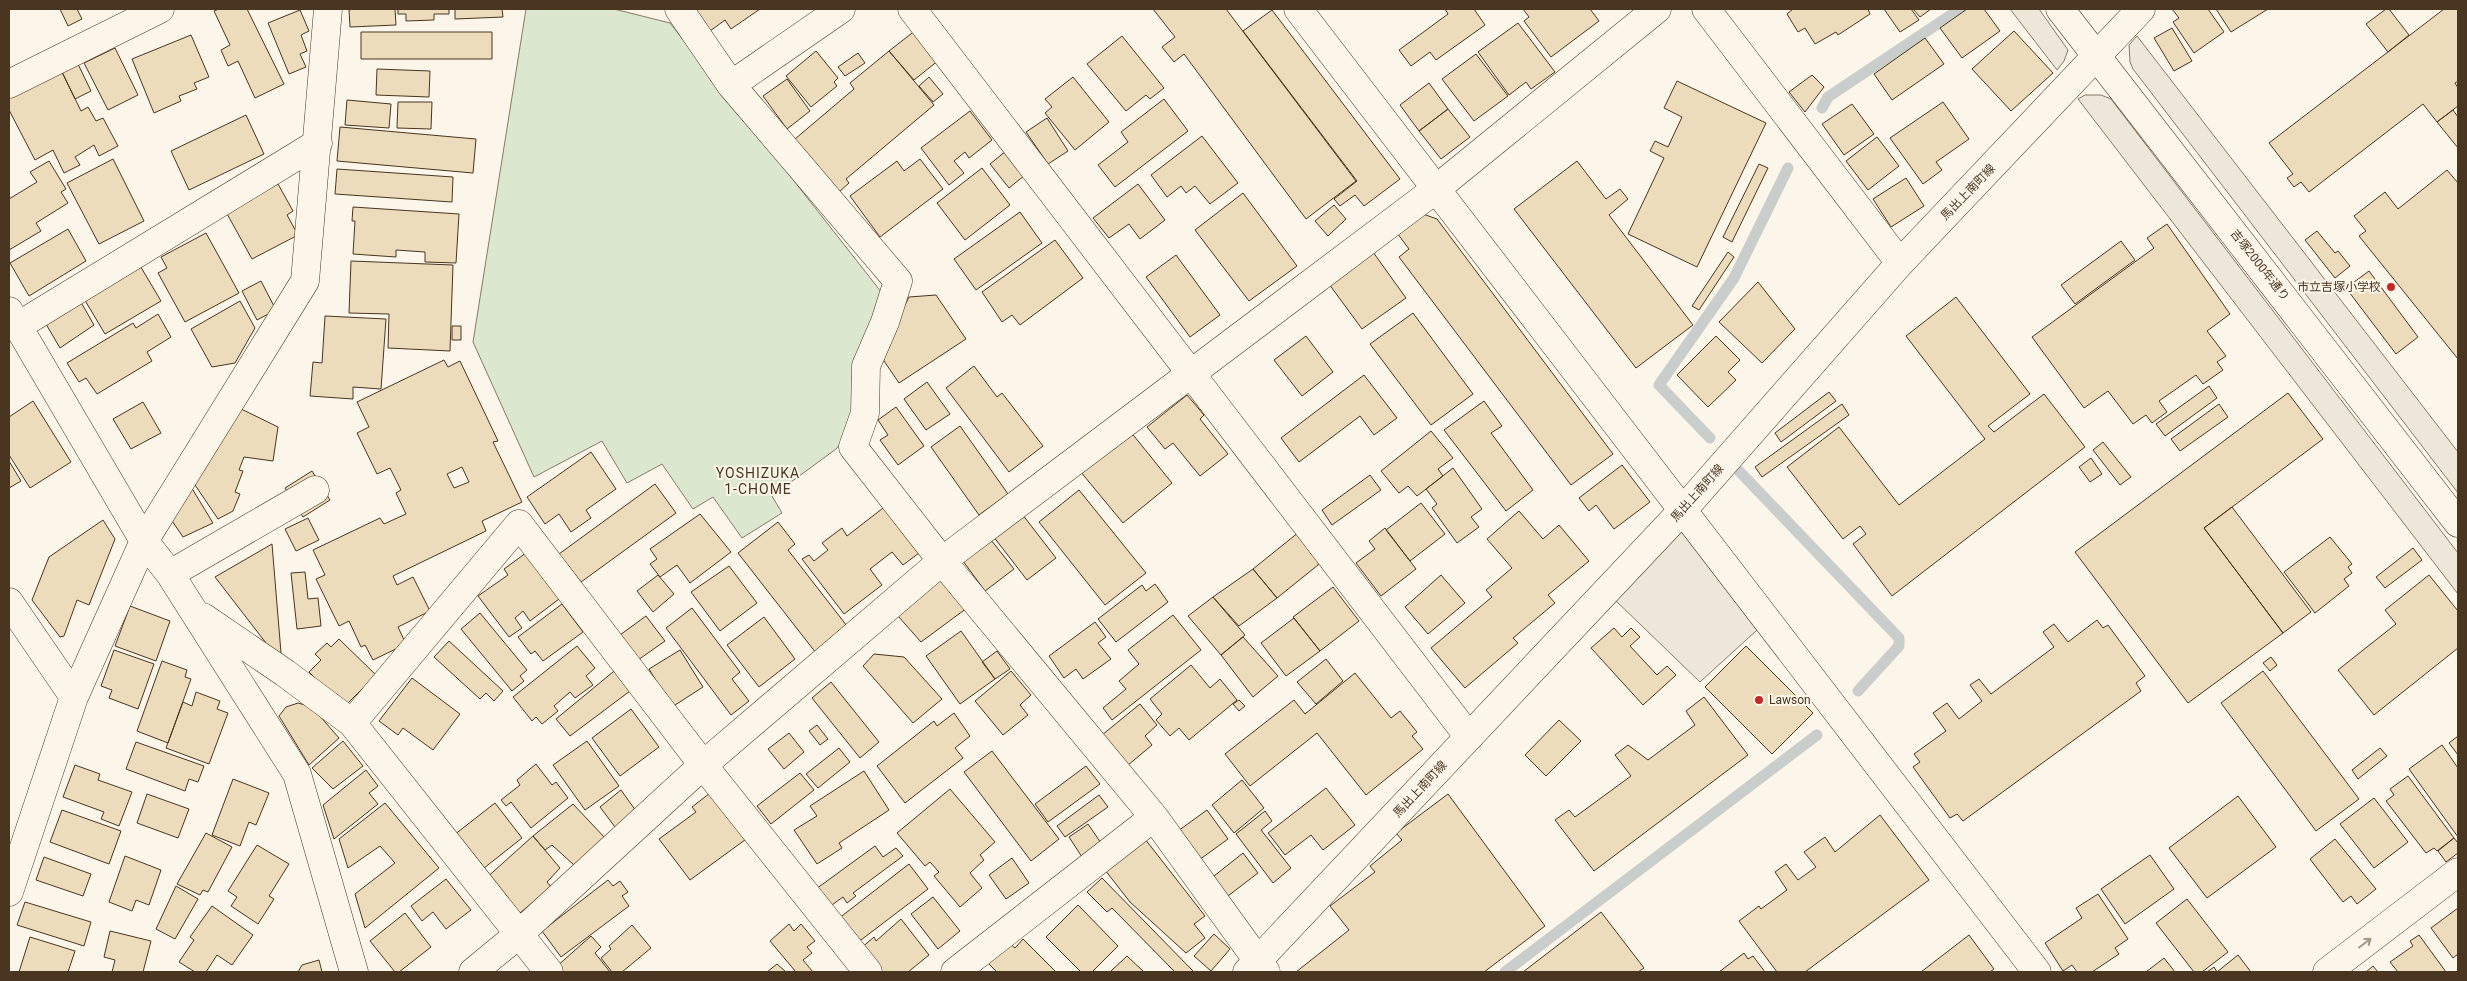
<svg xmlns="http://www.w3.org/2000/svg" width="2467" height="981" viewBox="0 0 2467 981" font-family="Roboto,'Noto Sans JP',sans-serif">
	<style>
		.green { fill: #dce7d0; stroke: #887966 }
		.parking { fill: #ede7d9; stroke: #887966 }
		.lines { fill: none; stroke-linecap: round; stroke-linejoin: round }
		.stream { stroke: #c9cecd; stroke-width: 11 }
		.building { fill: #ecdcbc; stroke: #4a3520; fill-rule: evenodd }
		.minor-casing { stroke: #4a3520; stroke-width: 29 }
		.major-casing { stroke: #4a3520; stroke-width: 29 }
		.minor { stroke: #fbf6e9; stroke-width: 28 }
		.major { stroke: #fbf6e9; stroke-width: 28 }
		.oneway { stroke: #a29684 }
		.poi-dot { fill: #c62828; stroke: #fbf6e9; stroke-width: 2 }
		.labels { text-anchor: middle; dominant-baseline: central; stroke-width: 4; stroke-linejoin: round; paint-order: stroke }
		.street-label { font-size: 12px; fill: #4a3520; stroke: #fbf6e9 }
		.poi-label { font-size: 12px; fill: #4a3520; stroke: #fbf6e9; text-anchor: end }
		.neighbourhood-label { font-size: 14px; letter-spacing: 1px; fill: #4a3520; stroke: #fbf6e9 }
	</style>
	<rect width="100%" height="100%" fill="#fbf6e9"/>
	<!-- green -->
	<path class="green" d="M526,9H614L670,23L886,298L854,428L836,449L772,496L782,513L742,538L713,497L693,509L662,464L627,483L602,441L534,477L473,342Z"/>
	<!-- parking -->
	<path class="parking" d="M2010,9H2039L2068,50L2064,61L2057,70Z
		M2137,36L2458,452V493L2133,69L2130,62L2129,45Z
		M2085,95H2101L2111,99L2458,553V594L2078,99Z
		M1680,530L1757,630L1700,682L1614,599Z"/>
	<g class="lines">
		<!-- stream -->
		<path class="stream" d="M1822,108L1828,97L1960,9
			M1710,438L1659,385L1734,278L1788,168
			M1739,471L1899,638V646L1858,691
			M1505,972L1817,735"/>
	</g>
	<!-- building -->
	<path class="building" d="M60,9H77L82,19L68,26Z
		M219,9H247L284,84L255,98L238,61L228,66L221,50L230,45L214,11Z
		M354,9H395L396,25L350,27L349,10Z
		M398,9H449V14H434V20L406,21V14H398Z
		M455,9H502L503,17L455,19Z
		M695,9H760L731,29L725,20L710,31Z
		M1153,9H1226L1356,181L1306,219L1184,54L1174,62L1162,47L1175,37Z
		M1445,9H1474L1485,25L1436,60L1430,52L1411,66L1399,50L1448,14Z
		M1523,9H1590L1599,21L1551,57L1524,21L1529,17Z
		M1793,9H1868L1870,14L1838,35L1836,32L1815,44L1805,28L1798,32L1787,14Z
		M1884,9H1911L1919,20L1900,32Z
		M1913,9H1931L1920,17Z
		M1967,9H1984L2000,31L1962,58L1940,28Z
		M2172,9H2208L2224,32L2194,53L2173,22L2179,18Z
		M2216,9H2268L2231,32Z
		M2386,9H2389L2409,35L2388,52L2366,24Z
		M2444,9H2458V81L2455,83L2458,88V106L2437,122L2423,104L2309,192L2301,182L2294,187L2287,178L2293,174L2269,143Z
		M300,10L309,31L301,35L307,51L300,54L306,67L289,74L268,23Z
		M1272,10L1400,179L1364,206L1355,195L1340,206L1334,199L1357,181L1243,31Z
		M1518,23L1555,72L1531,89L1526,82L1509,95L1478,52Z
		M2172,28L2192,61L2174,71L2154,38Z
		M916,30L939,60L914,80L889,51Z
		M2014,31L2053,73L2011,111L1972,69Z
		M361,32H492V59H361Z
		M191,35L209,77L194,83L197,89L179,96L181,101L154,113L132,59Z
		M1122,36L1164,88L1150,99L1146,95L1126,111L1087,64Z
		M1925,38L1944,64L1892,100L1874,74Z
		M115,48L138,95L108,110L84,63Z
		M816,51L838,78L834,82L837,86L811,107L786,76Z
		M889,51L934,105L846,179L849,183L839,192L795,139L854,89L850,83Z
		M858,53L865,63L845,76L838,67Z
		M1476,54L1508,96L1474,121L1442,79Z
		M76,60L91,91L75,99L61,70Z
		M377,69L430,71L429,97L376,95Z
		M61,70L81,111L88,107L96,121L103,118L118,146L99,156L94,145L75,157L80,165L64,173L53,150L35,160L9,110V97Z
		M1812,75L1824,87L1805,112L1789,92Z
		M929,77L943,94L933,102L919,86Z
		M1073,77L1109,122L1075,150L1045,113L1052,107L1045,99Z
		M787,79L810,111L787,129L763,96Z
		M1677,81L1766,123L1697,267L1628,234L1664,158L1650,151L1655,141L1668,147L1682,117L1664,108Z
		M1429,83L1448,109L1419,131L1400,105Z
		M1164,99L1188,131L1115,187L1098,165L1128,142L1121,132Z
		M347,100L391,104L389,128L345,125Z
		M398,102H432L431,129L397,128Z
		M1943,102L1969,139L1936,162L1942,170L1923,184L1890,138Z
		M1852,104L1874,134L1844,155L1822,124Z
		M1448,109L1470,137L1441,159L1419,131Z
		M2453,110L2458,117V148L2437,122Z
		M970,111L992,140L969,158L965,152L954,161L964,173L949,185L921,148Z
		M246,115L264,154L189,190L171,151Z
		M1047,118L1068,151L1048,164L1026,132Z
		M340,127L476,139L473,173L337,161Z
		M1202,136L1238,183L1210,204L1195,186L1186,193L1181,186L1167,197L1151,175Z
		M1877,137L1899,166L1868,190L1846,161Z
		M1011,147L1030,171L1009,188L990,164Z
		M113,159L144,221L99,244L67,183Z
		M920,159L943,189L880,237L850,196L897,161L904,171Z
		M49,161L66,189L61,192L68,203L36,223L41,231L9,250V199L37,182L30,172Z
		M1577,161L1606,199L1620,189L1628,199L1609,215L1693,325L1636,368L1514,209Z
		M1759,164L1768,168L1732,242L1723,237Z
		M982,168L1010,205L965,240L937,203Z
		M337,169L453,177L452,202L335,194Z
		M2447,170L2458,183V359L2359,236L2366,231L2354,216L2385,192L2398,209Z
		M1906,178L1924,206L1891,227L1873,199Z
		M278,184L293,211L287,215L298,235L252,259L226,212Z
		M1138,184L1165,220L1140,239L1129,224L1109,238L1093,218Z
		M1243,193L1297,266L1249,301L1195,230Z
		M1334,205L1346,219L1328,236L1315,221Z
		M353,207L459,214L456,263L425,262V252L396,250V257L353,254L355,221H352Z
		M1020,212L1042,243L976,290L954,259Z
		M1423,214L1437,219L1613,454L1571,485L1399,257L1409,249L1397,233Z
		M2167,224L2230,314L2207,331L2226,356L2217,362L2223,370L2203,384L2196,375L2159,401L2167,412L2152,423L2146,415L2133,424L2108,391L2084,408L2032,337L2154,248L2147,238Z
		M68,229L86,261L29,296L10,263Z
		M2317,231L2335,253L2338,251L2350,266L2335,278L2305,240Z
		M206,233L239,293L185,322L158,273L167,268L161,257Z
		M1055,240L1083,278L1020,325L1012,315L1002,322L982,292Z
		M2121,241L2135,260L2075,304L2061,285Z
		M1373,252L1406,298L1362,329L1329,284Z
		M1728,252L1734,257L1699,310L1692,306Z
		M1176,255L1220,315L1190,337L1146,277Z
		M351,261L453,265L450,351L388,348L389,314L349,313Z
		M139,264L161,301L105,334L83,297Z
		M2369,271L2418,337L2396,354L2346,288Z
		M261,281L276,310L257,320L242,291Z
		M1758,282L1795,329L1762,363L1719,322Z
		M936,295L966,339L899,383L880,355L909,297Z
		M78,297L94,325L60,348L43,319Z
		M1956,297L2030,394L1988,426L1994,432L2044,394L2085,447L1892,596L1853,544L1866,534L1860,526L1843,539L1787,467L1839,427L1899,505L1985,439L1906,336Z
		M240,301L255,328L235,363L212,367L191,329Z
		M1413,313L1473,394L1431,425L1370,344Z
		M158,314L171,337L147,352L152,361L97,394L86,378L79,382L67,363L133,323L136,328Z
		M325,316L386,319L381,389L353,387V399L310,396L313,362L322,363Z
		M452,326H461V340H452Z
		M1306,336L1333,372L1302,396L1274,360Z
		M1716,336L1740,360L1728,372L1736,380L1708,407L1677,375Z
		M444,360L448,367L460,361L498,441L493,442L522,502L482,521L486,531L393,576L397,585L413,577L430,611L398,627L406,644L373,660L365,645L361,647L349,621L339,626L316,579L325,575L313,550L380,518L384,524L406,514L396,493L401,490L390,468L377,474L357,433L369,427L357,402ZM462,467L469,482L454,488L447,474Z
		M974,366L997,397L1002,393L1043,446L1009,472L946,388Z
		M1364,375L1397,418L1374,435L1360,416L1299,462L1281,438Z
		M927,382L950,414L926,430L904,399Z
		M2209,386L2217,398L2165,436L2156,424Z
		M1829,392L1836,401L1781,442L1775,433Z
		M2288,393L2323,439L2204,528L2283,633L2188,703L2075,552Z
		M1187,395L1204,415L1200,419L1228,454L1200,476L1173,443L1165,449L1147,427Z
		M33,401L71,462L30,488L9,455V417Z
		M1484,401L1502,426L1491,433L1533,490L1506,511L1444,430Z
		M143,402L161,433L131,449L113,419Z
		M1842,404L1849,415L1762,477L1755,467Z
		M2219,404L2228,417L2180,451L2171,439Z
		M235,406L278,427L273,461L244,457L239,470L243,471L235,492L240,494L233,511L218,519L191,479Z
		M896,407L924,446L898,465L880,440L888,435L878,420Z
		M960,426L1008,494L979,515L931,447Z
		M1130,431L1172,483L1123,523L1080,471Z
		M1431,431L1453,458L1438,469L1443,476L1417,496L1408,486L1399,493L1381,471Z
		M2103,442L2131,477L2120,485L2093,450Z
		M591,452L616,489L586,510L591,518L571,532L559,514L545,524L527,497Z
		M2091,458L2102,474L2090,482L2079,467Z
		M9,461L21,481L9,488Z
		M1622,465L1650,502L1614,529L1596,505L1589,511L1579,498Z
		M1453,468L1482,509L1471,517L1479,527L1457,543L1432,508L1437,504L1426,489Z
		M312,471L330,500L303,517L285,488Z
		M1370,475L1381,490L1332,525L1322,510Z
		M188,482L213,523L183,537L168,515Z
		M655,484L676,513L581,582L559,554Z
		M1079,490L1146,573L1105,605L1039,522Z
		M1421,503L1445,534L1410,561L1386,530Z
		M887,505L923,550L903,565L892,552L870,569L882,585L844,614L802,559L809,555L814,561L828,550L822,543L842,528L847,536Z
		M2232,507L2311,612L2283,633L2204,528Z
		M1519,511L1543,539L1559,525L1589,561L1548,595L1555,603L1513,638L1518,643L1465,688L1431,648L1492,597L1486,590L1512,568L1487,539Z
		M700,514L731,552L690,583L677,565L660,577L650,564L657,559L650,549Z
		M1022,514L1056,558L1027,580L993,536Z
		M308,518L319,540L296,551L285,529Z
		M103,520L115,539L89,605L77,600L64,636L60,637L32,600L49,557Z
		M778,522L795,544L788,550L847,626L816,653L738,553Z
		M1385,528L1416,569L1381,596L1356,563L1375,549L1369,541Z
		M1299,532L1320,558L1318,565L1277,598L1253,569Z
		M2330,537L2352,564L2348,567L2352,573L2344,579L2349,586L2315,613L2284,572Z
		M991,540L1014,569L985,591L963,561Z
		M272,544L281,653L276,656L215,577Z
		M2413,548L2422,560L2385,588L2376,577Z
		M530,550L563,596L530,621L523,611L515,618L522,628L509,637L478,596L508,575L504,569Z
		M729,566L757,603L720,631L691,592Z
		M1253,569L1277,598L1239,626L1213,597Z
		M305,572L308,599L318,598L321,626L297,629L291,573Z
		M658,575L674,594L653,612L637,591Z
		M1441,575L1465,603L1428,634L1405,607Z
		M2429,575L2458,611V648L2374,715L2338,670L2396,624L2385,610Z
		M942,577L967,608L921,642L898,616Z
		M1155,584L1168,602L1116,642L1098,619L1142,585L1146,591Z
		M1333,587L1359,621L1320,651L1293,617Z
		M1213,597L1245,635L1221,655L1188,616Z
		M562,604L583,632L543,661L535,651L531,654L518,637Z
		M130,606L170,621L156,661L115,646Z
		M692,608L740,672L732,679L749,701L731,715L666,628Z
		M480,613L527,670L520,676L524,681L512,691L461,629Z
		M1173,615L1201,650L1112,720L1103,708L1126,689L1119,681L1139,664L1128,650Z
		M646,616L665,641L638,660L620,635Z
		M764,617L795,659L759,687L727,645Z
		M1294,618L1320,651L1286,676L1261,643Z
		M2097,620L2103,628L2108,625L2145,676L2136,683L2141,691L1963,821L1957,814L1950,818L1913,767L1920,762L1914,754L1946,731L1933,713L1947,703L1959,719L1982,701L1970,685L1979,679L1991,694L2054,647L2043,632L2054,624L2068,642Z
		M1095,622L1106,637L1098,643L1111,659L1083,679L1076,669L1064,678L1049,656Z
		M1614,628L1622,637L1631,628L1640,637L1630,646L1657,675L1667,666L1676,675L1643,705L1591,648Z
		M961,631L995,679L960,704L926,656Z
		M1243,637L1278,676L1253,697L1221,655Z
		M339,639L376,675L344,707L309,672L321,660L315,654L327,643L331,647Z
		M449,641L503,691L494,701L486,693L480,699L434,657Z
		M577,646L595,668L586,676L593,685L575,698L570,692L554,706L558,711L542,724L536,717L532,721L513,697Z
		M1746,646L1813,713L1772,754L1705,687Z
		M114,650L154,664L138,709L109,698L112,690L101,686Z
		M680,650L703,687L672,707L649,669Z
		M997,651L1010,669L995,679L982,662Z
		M874,654L904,657L942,699L913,723L863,666Z
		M2271,657L2277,665L2270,671L2263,663Z
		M1326,659L1343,681L1316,704L1297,682Z
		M162,661L187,670L185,677L191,679L168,743L137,731Z
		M1191,665L1210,688L1220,679L1237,700L1189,740L1179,728L1170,736L1156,720L1162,714L1150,699Z
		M619,667L634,688L570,736L556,719Z
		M1011,671L1031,695L1020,705L1028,715L1003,735L975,701Z
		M2263,671L2359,799L2316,831L2221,703Z
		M1355,673L1391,718L1400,711L1417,732L1412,736L1423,749L1366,795L1317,733L1250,786L1225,754L1294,700L1305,714Z
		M412,678L460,714L433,750L403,728L398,735L379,721Z
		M831,682L879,742L860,758L812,698Z
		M196,692L220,701L217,709L228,713L209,764L166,748L183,702L192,706Z
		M1704,697L1748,755L1594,871L1555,820L1569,810L1575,817L1631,776L1615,755L1628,745L1648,760L1695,725L1686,711Z
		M1239,700L1245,706L1239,711L1233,704Z
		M298,703L312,707L339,738L309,765L279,716L286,707Z
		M1140,704L1157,725L1145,736L1152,745L1127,766L1102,735Z
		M631,709L659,747L620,776L592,738Z
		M954,713L970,736L955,748L963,758L905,803L877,766L934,721L937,726Z
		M1559,720L1581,741L1546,776L1525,755Z
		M817,725L828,739L820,745L809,731Z
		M789,733L804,752L784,769L768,749Z
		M2458,736V755L2449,743Z
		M343,741L363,766L333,789L312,768Z
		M587,741L619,786L585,810L553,765Z
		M136,742L204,766L198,782L189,779L185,791L126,769Z
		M2442,745L2458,768V837L2409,769Z
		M839,748L850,762L818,788L806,774Z
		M2380,748L2387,756L2358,779L2352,770Z
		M992,751L1059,839L1031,861L964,772Z
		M536,764L552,785L556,782L568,798L531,828L511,802L506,806L501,800L520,785L517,780Z
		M75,765L100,774L98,780L132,792L119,826L101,819L104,812L63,797Z
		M1086,766L1100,784L1048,822L1035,804Z
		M366,770L378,786L369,793L378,804L334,839L323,805Z
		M864,771L889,810L839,843L842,848L817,864L794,830L817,816L810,806Z
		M800,773L814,790L771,824L757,806Z
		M2408,776L2454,838L2437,851L2434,848L2426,853L2386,801L2394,795L2390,789Z
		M233,779L269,793L256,825L249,822L240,846L212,835Z
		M1242,780L1264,808L1234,833L1212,805Z
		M1326,788L1355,825L1323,850L1311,835L1285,855L1268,833Z
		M950,789L995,842L980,855L984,860L970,873L982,888L960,907L934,876L939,872L930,862L925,866L897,833Z
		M621,790L636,811L615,827L600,807Z
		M714,790L749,837L690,880L659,839L696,812L692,807Z
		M147,794L189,809L178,838L137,823Z
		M1448,794L1545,926L1484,972H1296L1349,930L1330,906L1375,872L1370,866L1402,840L1396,833Z
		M1099,795L1108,807L1065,837L1057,826Z
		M2238,796L2276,847L2207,898L2169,848Z
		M2374,798L2408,842L2374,868L2340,824Z
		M385,803L439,868L365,928L355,894L395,863L380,846L348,868L339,839Z
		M495,803L522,838L479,872L454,835Z
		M573,804L606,839L575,866L552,845L545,850L533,836Z
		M62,810L121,831L109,864L50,842Z
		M1207,810L1228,839L1199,860L1178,831Z
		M1265,811L1272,821L1261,830L1291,868L1273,883L1236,834Z
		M1880,815L1929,880L1805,972H1777L1739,921L1759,906L1761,909L1787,890L1775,872L1786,864L1798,880L1816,867L1804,852L1825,837L1835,852Z
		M1088,824L1101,843L1082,857L1069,837Z
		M206,833L232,847L208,892L203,890L200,895L177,884Z
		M533,836L560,868L547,882L551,887L514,918L484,880Z
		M2454,838L2458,843V853L2446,862L2438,851Z
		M1145,839L1205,916L1194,924L1205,938L1186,953L1130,902L1105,870Z
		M2335,839L2376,889L2357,904L2351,896L2343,902L2310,859Z
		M257,845L289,864L269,896L274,899L258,924L231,906L237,897L228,891Z
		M875,846L883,857L896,848L903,856L853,893L856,896L847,903L843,897L829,907L816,889Z
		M1243,853L1258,873L1224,899L1209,880Z
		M2150,855L2174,889L2125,924L2101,889Z
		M125,856L161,870L149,905L136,900L132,911L109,902Z
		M44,857L91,874L83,896L36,880Z
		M1012,858L1029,883L1006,899L989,875Z
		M909,864L928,889L857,943L838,919Z
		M1102,878L1194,972H1175L1112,908L1107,912L1087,892Z
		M446,879L471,910L446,929L433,912L422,921L411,906Z
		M608,880L613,886L620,881L628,892L622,896L629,906L561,957L542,931Z
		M176,886L198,899L175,939L156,929Z
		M2098,894L2128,939L2115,948L2119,954L2092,972H2077L2072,965L2063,971L2045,943L2082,918L2076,908Z
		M933,897L960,931L938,949L911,914Z
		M2187,899L2228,952L2202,972H2194L2156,923Z
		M25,902L91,922L84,946L17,925Z
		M1078,905L1118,946L1092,972H1081L1046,937Z
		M212,906L253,935L232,965L217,955L206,972H195L179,962L194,940L190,937Z
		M2458,908V954L2453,958L2431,928Z
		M1601,912L1644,968L1638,972H1523Z
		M405,913L431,947L399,972H395L370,941Z
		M901,919L929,955L908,972H879L860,949L874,937L876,941Z
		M789,924L794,931L801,924L815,941L807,947L812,953L803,960L813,972H796L770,941Z
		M632,925L651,948L622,972H612L601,958L611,949L609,946Z
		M110,931L151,941L143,972H112L115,960L104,957Z
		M1214,934L1230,949L1211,971L1194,956Z
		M1969,935L1994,969L1990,972H1921Z
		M2419,935L2446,972H2398L2390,962L2413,946L2410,941Z
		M591,936L601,947L595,953L610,972H560L556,967Z
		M30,937L75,951L68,972H19Z
		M1023,939L1056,972H997L988,963L1009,943L1015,948Z
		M1744,953L1748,959L1753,956L1765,972H1719Z
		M2238,955L2251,972H2207L2214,967L2217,972Z
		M1127,956L1144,972H1110Z
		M2164,958L2175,972H2146Z
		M319,960L322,972H298L302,965Z
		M777,964L786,972H767Z
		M2373,966L2378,972H2366Z"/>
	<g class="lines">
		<defs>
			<path id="minor" d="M679,9L731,85L898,281L885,322L866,366L865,413L853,447L942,561L1154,817L1266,972
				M912,9L1469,737
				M1298,9L2037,972
				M1706,9L1900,263
				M2060,9L2458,523
				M9,84L160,9
				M731,85L841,9
				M9,311L144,541L170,574L297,774L354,972
				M18,326L318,143
				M170,574L315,490
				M9,602L74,697
				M203,617L285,673L352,723
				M9,892L74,697L144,541L305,281L328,9
				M473,972L519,934L703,765L942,561L1436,189L1657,9
				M549,972L352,723L519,524L703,765L868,972
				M955,972L1154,817
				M2327,972L2458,872"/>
			<path id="major" d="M1247,972L1682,511L1900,263L2141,9"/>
		</defs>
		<!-- minor casing -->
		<use href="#minor" class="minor-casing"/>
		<!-- major casing -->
		<use href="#major" class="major-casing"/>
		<!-- minor -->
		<use href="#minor" class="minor"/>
		<!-- major -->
		<use href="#major" class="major"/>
	</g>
	<!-- one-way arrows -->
	<defs><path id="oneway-shaft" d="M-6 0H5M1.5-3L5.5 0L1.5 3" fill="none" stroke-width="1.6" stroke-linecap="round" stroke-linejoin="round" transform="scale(1.25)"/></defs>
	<use class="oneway" href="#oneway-shaft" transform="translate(2365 943) rotate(-37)"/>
	<!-- markers -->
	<g class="poi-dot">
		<circle cx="2391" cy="287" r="5"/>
		<circle cx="1759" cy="700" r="5"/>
	</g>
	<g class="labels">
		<!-- street labels -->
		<g class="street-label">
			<text transform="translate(1968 192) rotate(-46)">馬出上南町線</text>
			<text transform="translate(2260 265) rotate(52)">吉塚2000年通り</text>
			<text transform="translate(1697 493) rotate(-48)">馬出上南町線</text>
			<text transform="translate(1420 789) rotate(-47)">馬出上南町線</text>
		</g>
		<!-- poi labels -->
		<g class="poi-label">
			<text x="2381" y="287">市立吉塚小学校</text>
			<text x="1769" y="700" text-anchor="start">Lawson</text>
		</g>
		<!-- neighbourhood labels -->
		<g class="neighbourhood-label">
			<text x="758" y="473">YOSHIZUKA<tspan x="758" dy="16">1-CHOME</tspan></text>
		</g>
	</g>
	<!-- border -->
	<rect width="2467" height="981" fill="none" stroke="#4a3520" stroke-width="20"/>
</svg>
